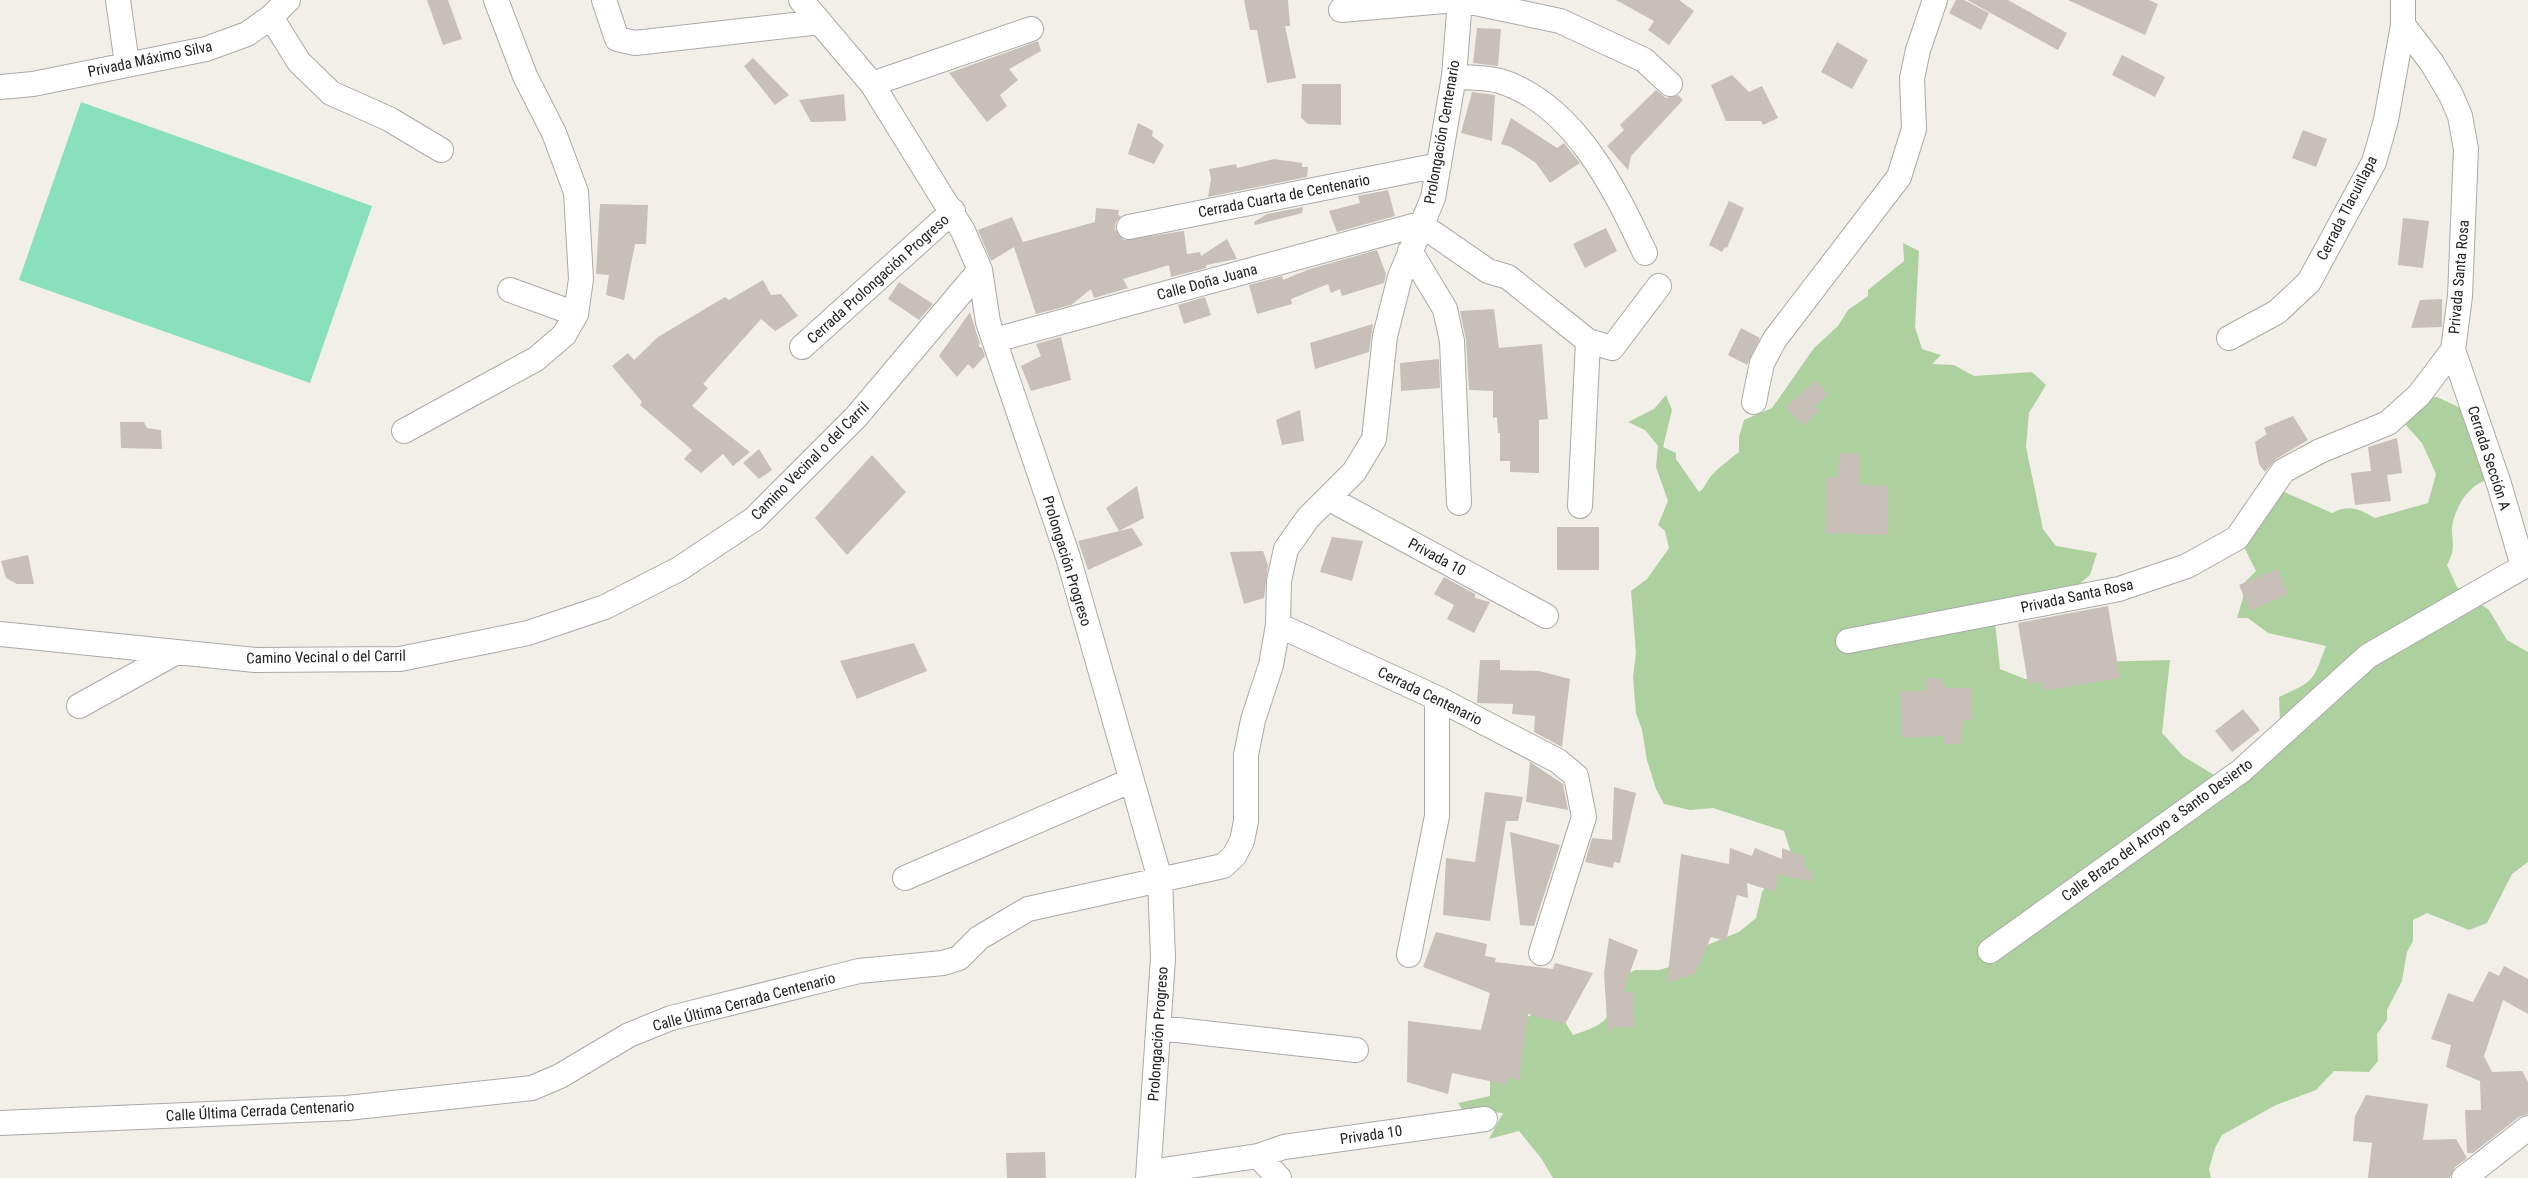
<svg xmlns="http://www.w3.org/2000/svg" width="2528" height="1178" viewBox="0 0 2528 1178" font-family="'Roboto Condensed',sans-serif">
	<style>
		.forest { fill: #add19e }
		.pitch { fill: #88e0be }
		.building { fill: #c7bfb8 }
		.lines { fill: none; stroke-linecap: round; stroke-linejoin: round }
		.minor-casing { stroke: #a9a9a9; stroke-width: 26 }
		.minor { stroke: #fff; stroke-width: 24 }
		.labels { text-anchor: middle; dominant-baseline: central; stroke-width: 4.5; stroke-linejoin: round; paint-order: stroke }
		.street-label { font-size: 15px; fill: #222; stroke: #fff }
	</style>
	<rect width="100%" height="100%" fill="#f2efe9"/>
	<!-- forest -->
	<path class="forest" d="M1903,243L1919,251L1915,327L1922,349L1941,355L1932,364L1954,365L1974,376L2032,372L2046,385L2029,413L2026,447L2043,529L2056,546L2097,553L2090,575L2078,585L1995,622L2000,669L2025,679L2045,678L2093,662L2170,660L2162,733L2183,756L2214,775L2241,769L2280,723L2279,697C2316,680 2312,682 2326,646L2268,633L2248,618H2237L2243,598V584L2256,571L2243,545L2273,487L2332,513C2349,504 2359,509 2375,518L2428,503L2436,474L2422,443L2403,422L2419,398L2437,397L2484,419V481C2469,487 2459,502 2454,518C2448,536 2459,543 2447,565L2457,587L2489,610L2507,640L2528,652V862L2512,874L2487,923L2469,930L2427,913L2413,920V941L2407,952L2402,981L2387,1010V1020L2377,1034L2378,1061L2369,1072L2334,1071L2316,1090L2276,1105L2222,1135L2215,1148L2209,1169L2211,1178H1553L1541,1158L1519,1131L1489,1139L1503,1113L1483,1111L1468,1119L1458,1103L1490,1096V1074L1519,1021L1554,1004L1573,1035C1613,1022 1608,1019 1616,980L1635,970H1659L1680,964L1707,945L1739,932L1756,918L1762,892L1791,853L1784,831L1713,808L1690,810L1664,804L1656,789L1647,760L1642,730L1636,713L1633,677L1636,653L1631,591L1647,579L1669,548L1665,531L1658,525L1668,501L1656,467L1658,446L1645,430L1628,422L1654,409L1666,395L1672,410L1663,447L1676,453V459L1699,492C1705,488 1706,482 1711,476C1719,467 1729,460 1739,452V437L1744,420L1772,408L1814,348L1838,326L1848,310L1868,296V290L1904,261Z"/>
	<!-- pitch -->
	<path class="pitch" d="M81,102L372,206L310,383L19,280Z"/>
	<!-- building -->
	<path class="building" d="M427,0H448L462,39L443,45Z
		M1244,0H1288L1290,26H1285L1296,78L1267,83L1257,30H1250Z
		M1616,0H1679L1694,11L1669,45L1648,30L1654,21Z
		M1956,0H1964L1989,13L1981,30L1949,13Z
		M1967,0H2008L2067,33L2058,50Z
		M2068,0H2149L2158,4L2145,35Z
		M1477,28L1501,29L1498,66L1473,63Z
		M1038,41L1041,51L1009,69L1018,80L1000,95L1007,106L987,122L949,73Z
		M1837,42L1868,60L1852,89L1821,72Z
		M2122,55L2165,77L2155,97L2112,75Z
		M753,58L789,95L775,105L744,66Z
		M1732,75L1749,92L1762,86L1778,118L1763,125L1761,121H1726L1711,85Z
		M1302,84H1341V125L1308,124L1301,118Z
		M1656,90L1666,98L1678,95L1683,100L1631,156L1628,170L1607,146L1624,130L1620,125Z
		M1472,92L1495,95L1492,141L1461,133Z
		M844,94L846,121L811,122L799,100Z
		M1511,118L1557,148L1564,143L1580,163L1550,183L1536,163L1511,147L1501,144Z
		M1138,123L1153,131L1152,136L1164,145L1154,164L1128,154Z
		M2303,130L2327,139L2316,167L2292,158Z
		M1274,159L1302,163V167H1308L1307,177L1208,197L1211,179L1209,169L1236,164L1237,168Z
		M1388,190L1395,216L1337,232L1329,211L1360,203L1358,196Z
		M1729,201L1744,208L1727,248L1725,247L1722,252L1709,245Z
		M600,204L648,205L646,244H635L624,300L606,295L609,275L596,274Z
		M1303,207L1302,213L1255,225L1254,222L1267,214Z
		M1096,208L1119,210L1118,215L1121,216L1116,222L1115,229L1124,240L1184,231L1187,254L1200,252L1201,256L1227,239L1237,259L1206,265V268L1171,277L1169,265L1123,279L1128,288L1094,298L1091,289L1071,305L1036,314L1014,247L991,261L978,230L1012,217L1023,242L1095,222Z
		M2403,218L2429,221L2423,268L2398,265Z
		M1606,228L1617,251L1585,268L1573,244Z
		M1377,250L1386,274L1384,283L1342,296L1340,289L1331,293L1328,284L1291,299L1292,304L1257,314L1249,285L1282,276L1283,280L1310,269Z
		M763,280L771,295L781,294L798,316L775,331L761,319L703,384L708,388L692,406L750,452L733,466L723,454L701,473L684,459L692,450L640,405L642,402L612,366L628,353L634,360L658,337L725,297L729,300Z
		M899,282L933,304L919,320L888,299Z
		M1205,297L1211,315L1184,324L1178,305Z
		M2442,299V327L2411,328L2420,300Z
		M1494,309L1499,348L1542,344L1548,419L1539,420V473L1510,472V461H1500V433H1498L1497,417L1493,418V391L1469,390L1466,340L1460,311Z
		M970,312L980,344L978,346L982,348L985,356L973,369L968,364L957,377L939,356Z
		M1373,324L1369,352L1315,369L1310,343Z
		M1741,328L1760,338L1747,365L1728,355Z
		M1061,337L1071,380L1031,391L1021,366L1041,356L1036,344Z
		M1439,359L1440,388L1401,391L1400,363Z
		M1816,380L1828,395L1814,406L1819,411L1803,426L1786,407Z
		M1300,410L1304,441L1282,445L1276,420Z
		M2293,416L2308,440L2276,459L2265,472L2259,464L2255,442L2267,434L2264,428Z
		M120,422H144L147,428L161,430L162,449L121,448Z
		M2397,438L2402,473L2387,475L2391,501L2355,505L2351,473L2371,471L2368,447Z
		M759,449L772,470L759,479L743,463Z
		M1839,453H1860L1859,484L1888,486L1887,535L1825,533L1827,477L1838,478Z
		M872,455L906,492L847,555L815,518Z
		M1137,486L1144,518L1119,531L1106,508Z
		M1557,527H1599V570H1557Z
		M1132,528L1143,545L1088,570L1078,541Z
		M1332,537L1363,541L1352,581L1320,572Z
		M1263,551L1268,565L1264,598L1244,604L1230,552Z
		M28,555L34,584H17L6,578L1,561Z
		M2278,569L2288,594L2250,611L2239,585Z
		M1444,577L1475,594V598L1490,602L1474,633L1447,619L1454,605L1434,594Z
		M2108,606L2120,678L2043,691L2042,682L2028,684L2018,623Z
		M914,643L927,671L857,699L840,661Z
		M1480,660H1500V670L1539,671L1570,679L1562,747L1534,732L1535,716L1512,714L1513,704L1477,703Z
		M1925,678H1941L1945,688H1972V719L1963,721L1961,744H1943V736L1902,738L1900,691H1925Z
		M2243,709L2260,730L2232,752L2215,731Z
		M1530,762L1563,784L1568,810L1526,802Z
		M1614,787L1636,793L1620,863L1614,862L1613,868L1585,862L1592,838L1612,840Z
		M1485,792L1523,797L1518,821H1506L1490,921L1443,915L1446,858L1475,862Z
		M1510,832L1560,845L1534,926L1520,925Z
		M1730,848L1752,856L1755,848L1782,859V848L1803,856L1806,869L1813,872L1810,882L1778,874L1775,892L1747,883L1748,898L1737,895L1726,941L1711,937L1695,974L1667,983L1681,854L1729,864Z
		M1436,932L1487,944L1485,956L1496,958L1495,962L1553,969L1555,963L1593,973L1565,1024L1528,1014L1519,1080L1508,1078V1085L1452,1073L1448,1094L1407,1082L1408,1021L1481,1030L1490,993L1423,967Z
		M1609,938L1638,950L1623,992H1633L1635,1027L1611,1028L1608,1036L1604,973Z
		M2504,966L2528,979V1014L2503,1000L2484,1056L2492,1072L2522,1071L2528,1082V1114L2519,1117L2473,1153H2467L2465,1110H2481L2480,1081L2446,1067L2451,1045L2431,1039L2448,993L2473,1002L2489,971L2499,976Z
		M2366,1095L2428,1104L2423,1140L2456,1139L2467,1158L2455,1167L2450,1178H2368L2372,1143L2353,1141L2355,1116Z
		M1045,1152L1046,1178H1007L1006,1153Z"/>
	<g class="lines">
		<defs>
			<path id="minor" d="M118,0L127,64
				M604,0L617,39L635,43L820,22
				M801,0L872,84L963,231L980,270L988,322L1068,557L1160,879L1163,958L1148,1178
				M1461,0L1560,21L1644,60L1670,84
				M1341,10L1456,0
				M271,17L299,62L331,93L389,119L441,150
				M1454,76C1468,78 1486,77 1500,81C1575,105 1614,188 1645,253
				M872,84L1031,29
				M0,87L33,84L206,49L247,34L271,17L288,0
				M1129,227L1439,165
				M1410,251L1445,309L1452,341L1459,503
				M510,290L576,314
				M2229,338L2277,312L2309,282L2374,162L2386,120L2403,25V0
				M995,340L1420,224L1488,271L1508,277L1588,341L1580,506
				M1588,341L1612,348L1659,286
				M802,347L953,211
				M2453,350L2499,484L2523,566
				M1754,402L1762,363L1775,339L1899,177L1914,129L1912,78L1918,50L1935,0
				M404,431L536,359L564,335L576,314L581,279L576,192L554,133L525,76L496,0
				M1328,498L1546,616
				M1278,625L1437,698L1558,761L1576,776L1584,817L1541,953
				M0,634L255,660L400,659L528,633L605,607L679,569L754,519L856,417L980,270
				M1848,641L2119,589L2187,566L2237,538L2283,471L2320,451L2388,423L2419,395L2453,350L2460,296L2466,149L2460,116L2451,95L2432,63L2403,25
				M79,706L175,653
				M905,878L1130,781
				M1990,951L2241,771L2368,656L2528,564
				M1409,955L1437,816V698
				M1160,1028L1356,1050
				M0,1123L347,1108L532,1088L560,1076L629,1035L671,1018L859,971L943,963L959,958L979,938L1028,909L1223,866L1234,856L1242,841L1246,821V755L1253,720L1271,665L1278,625L1279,581L1286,549L1308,518L1354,472L1374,439L1385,336L1400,277L1433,198L1454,76L1460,0
				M1258,1156L1279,1178
				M1149,1172L1258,1156L1284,1147L1485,1119
				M2464,1178L2528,1128"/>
		</defs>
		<!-- minor casing -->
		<use href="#minor" class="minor-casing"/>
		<!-- minor -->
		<use href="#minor" class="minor"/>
	</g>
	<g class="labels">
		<!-- street labels -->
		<g class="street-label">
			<text transform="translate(150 59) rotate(-12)">Privada Máximo Silva</text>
			<text transform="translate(1442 132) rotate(-80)">Prolongación Centenario</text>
			<text transform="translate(1284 196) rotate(-11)">Cerrada Cuarta de Centenario</text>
			<text transform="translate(2347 208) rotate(-63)">Cerrada Tlacuitlapa</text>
			<text transform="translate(2459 277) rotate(-85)">Privada Santa Rosa</text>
			<text transform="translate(878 279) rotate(-42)">Cerrada Prolongación Progreso</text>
			<text transform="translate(1207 282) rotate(-15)">Calle Doña Juana</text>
			<text transform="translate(2489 458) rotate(72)">Cerrada Sección A</text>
			<text transform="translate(810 461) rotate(-45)">Camino Vecinal o del Carril</text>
			<text transform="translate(1437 557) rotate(28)">Privada 10</text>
			<text transform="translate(1067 561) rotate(73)">Prolongación Progreso</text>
			<text transform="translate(2077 596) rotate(-12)">Privada Santa Rosa</text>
			<text transform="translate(326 657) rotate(-1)">Camino Vecinal o del Carril</text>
			<text transform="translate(1430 696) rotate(26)">Cerrada Centenario</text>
			<text transform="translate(2157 830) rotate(-36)">Calle Brazo del Arroyo a Santo Desierto</text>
			<text transform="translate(744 1002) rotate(-15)">Calle Última Cerrada Centenario</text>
			<text transform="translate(1158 1034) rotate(-86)">Prolongación Progreso</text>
			<text transform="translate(260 1111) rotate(-3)">Calle Última Cerrada Centenario</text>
			<text transform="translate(1371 1135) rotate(-8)">Privada 10</text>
		</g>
	</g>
</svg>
